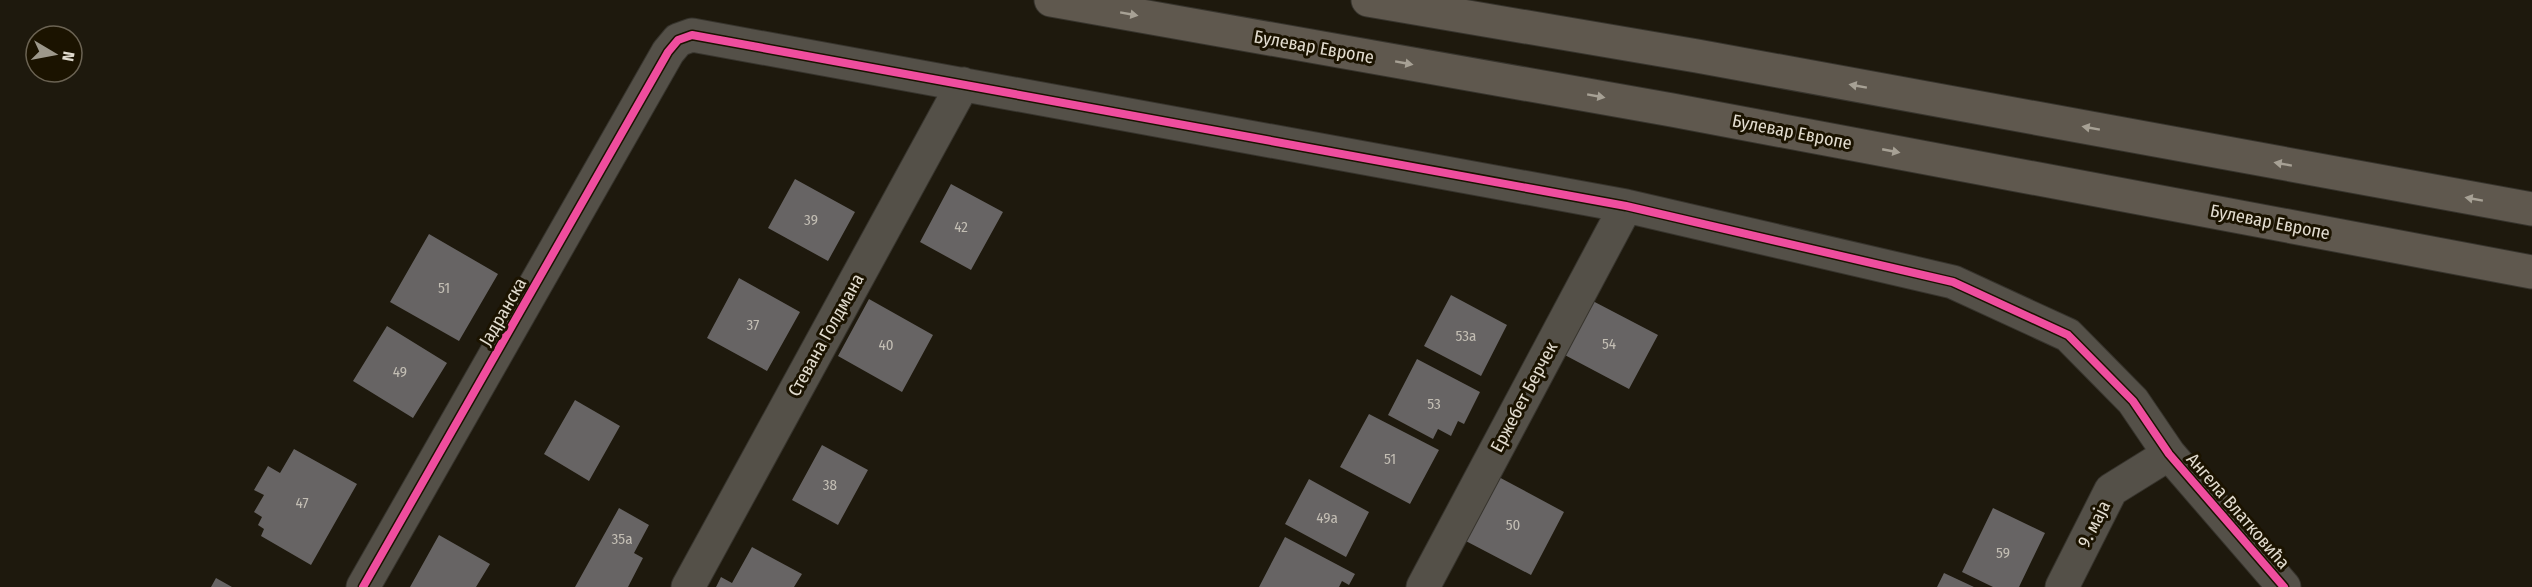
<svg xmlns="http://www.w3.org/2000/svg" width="2532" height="587" viewBox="0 0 2532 587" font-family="'Fira Sans Condensed',sans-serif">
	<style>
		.building { fill: #676464 }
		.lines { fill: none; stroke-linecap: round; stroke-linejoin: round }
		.minor-casing { stroke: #37342d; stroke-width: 35 }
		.primary-casing { stroke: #37342d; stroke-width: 35 }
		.minor { stroke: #545048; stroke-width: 33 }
		.primary { stroke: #5f584e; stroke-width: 33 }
		.cycleway-casing { stroke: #1b1300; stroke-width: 11 }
		.cycleway { stroke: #ef4d9e; stroke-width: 8 }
		.oneway { fill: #a7a195 }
		.labels { text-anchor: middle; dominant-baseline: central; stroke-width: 6; stroke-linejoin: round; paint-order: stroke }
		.number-label { font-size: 15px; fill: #c3beb4 }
		.street-label { font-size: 18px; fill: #e2dccf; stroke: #1b1300 }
	</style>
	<rect width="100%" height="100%" fill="#1e190d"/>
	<!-- building -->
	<path class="building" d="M795,179L855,212L828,261L768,228Z
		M951,184L1003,212L971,270L920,242Z
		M429,234L498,274L459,341L390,302Z
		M739,278L800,312L767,371L707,338Z
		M1451,295L1507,325L1481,376L1424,346Z
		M869,299L933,335L902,392L838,356Z
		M1589,299L1658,335L1629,389L1561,353Z
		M387,326L447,363L413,418L353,381Z
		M1417,359L1480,392L1464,424L1458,421L1451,436L1438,429L1433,439L1388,415Z
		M575,400L620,426L589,481L544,454Z
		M1369,414L1439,450L1410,504L1340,467Z
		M822,445L868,470L838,525L792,500Z
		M294,449L357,484L311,565L261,536L264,529L258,525L262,517L254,512L264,495L254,490L268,466L280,473Z
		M1495,475L1564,512L1531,575L1462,539Z
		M1309,479L1369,512L1346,557L1285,524Z
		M619,508L649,525L634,553L643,558L628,587H575Z
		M1993,508L2045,533L2019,587H1993L1962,572Z
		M439,535L490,564L476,587H410Z
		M1285,537L1355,574L1349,585L1342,581L1339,587H1259Z
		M752,547L802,574L794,587H716L721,577L732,583Z
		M1944,573L1974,587H1937Z
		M216,578L232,587H211Z"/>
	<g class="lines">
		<defs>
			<path id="minor" d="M363,587L668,52L678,40L692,35L1626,206L1953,282L2068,335L2133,401L2169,454L2284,587
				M688,587L963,84
				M1423,587L1626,206
				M2062,587L2111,490L2169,454"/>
			<path id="primary" d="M1051,0L1672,110L2532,272
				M1368,0L1697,56L2532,209"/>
		</defs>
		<!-- minor casing -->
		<use href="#minor" class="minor-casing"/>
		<!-- primary casing -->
		<use href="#primary" class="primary-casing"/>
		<!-- minor -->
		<use href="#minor" class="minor"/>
		<!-- primary -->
		<use href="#primary" class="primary"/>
		<defs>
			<path id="cycleway" d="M363,587L668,52L678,40L692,35L1626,206L1953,282L2068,335L2133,401L2169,454L2284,587"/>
		</defs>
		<!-- cycleway casing -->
		<use href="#cycleway" class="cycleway-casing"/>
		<!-- cycleway -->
		<use href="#cycleway" class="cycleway"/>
	</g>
	<!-- one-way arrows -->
	<defs><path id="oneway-solid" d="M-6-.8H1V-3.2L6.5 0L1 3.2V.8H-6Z" transform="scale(1.5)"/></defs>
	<g class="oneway">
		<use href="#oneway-solid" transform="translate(1129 14) rotate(10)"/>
		<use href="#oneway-solid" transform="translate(1404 63) rotate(10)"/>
		<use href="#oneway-solid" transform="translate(1858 86) rotate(-170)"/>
		<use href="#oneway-solid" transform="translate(1596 96) rotate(10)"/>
		<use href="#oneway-solid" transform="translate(2091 128) rotate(-170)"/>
		<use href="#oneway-solid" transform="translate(1891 151) rotate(11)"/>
		<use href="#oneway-solid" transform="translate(2283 164) rotate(-170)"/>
		<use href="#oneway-solid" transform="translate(2474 199) rotate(-170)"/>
	</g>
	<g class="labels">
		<!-- number labels -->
		<g class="number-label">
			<text x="811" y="220">39</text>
			<text x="961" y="227">42</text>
			<text x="444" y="288">51</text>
			<text x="753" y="325">37</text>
			<text x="1466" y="336">53a</text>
			<text x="1609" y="344">54</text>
			<text x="886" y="345">40</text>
			<text x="400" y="372">49</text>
			<text x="1434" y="404">53</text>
			<text x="1390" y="459">51</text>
			<text x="830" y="485">38</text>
			<text x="302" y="503">47</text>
			<text x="1327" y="518">49a</text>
			<text x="1513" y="525">50</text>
			<text x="622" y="539">35a</text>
			<text x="2003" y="553">59</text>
		</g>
		<!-- street labels -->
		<g class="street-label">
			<text transform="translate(1314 47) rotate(10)">Булевар Европе</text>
			<text transform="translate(1792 132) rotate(11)">Булевар Европе</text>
			<text transform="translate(2270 222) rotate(11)">Булевар Европе</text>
			<text transform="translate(503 312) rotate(-60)">Јадранска</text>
			<text transform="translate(826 335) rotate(-61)">Стевана Голдмана</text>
			<text transform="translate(1524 397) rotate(-62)">Ержебет Берчек</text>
			<text transform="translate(2238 511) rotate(49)">Ангела Влатковића</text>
			<text transform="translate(2094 524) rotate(-63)">9. маја</text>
		</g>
	</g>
	<!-- north arrow -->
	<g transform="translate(54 54) rotate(100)"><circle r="28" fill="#1b1300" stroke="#6b6353" stroke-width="1.5"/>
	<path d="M0-4.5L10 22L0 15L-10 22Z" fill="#9d988b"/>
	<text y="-9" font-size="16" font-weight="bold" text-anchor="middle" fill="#e2dccf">N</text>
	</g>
</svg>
